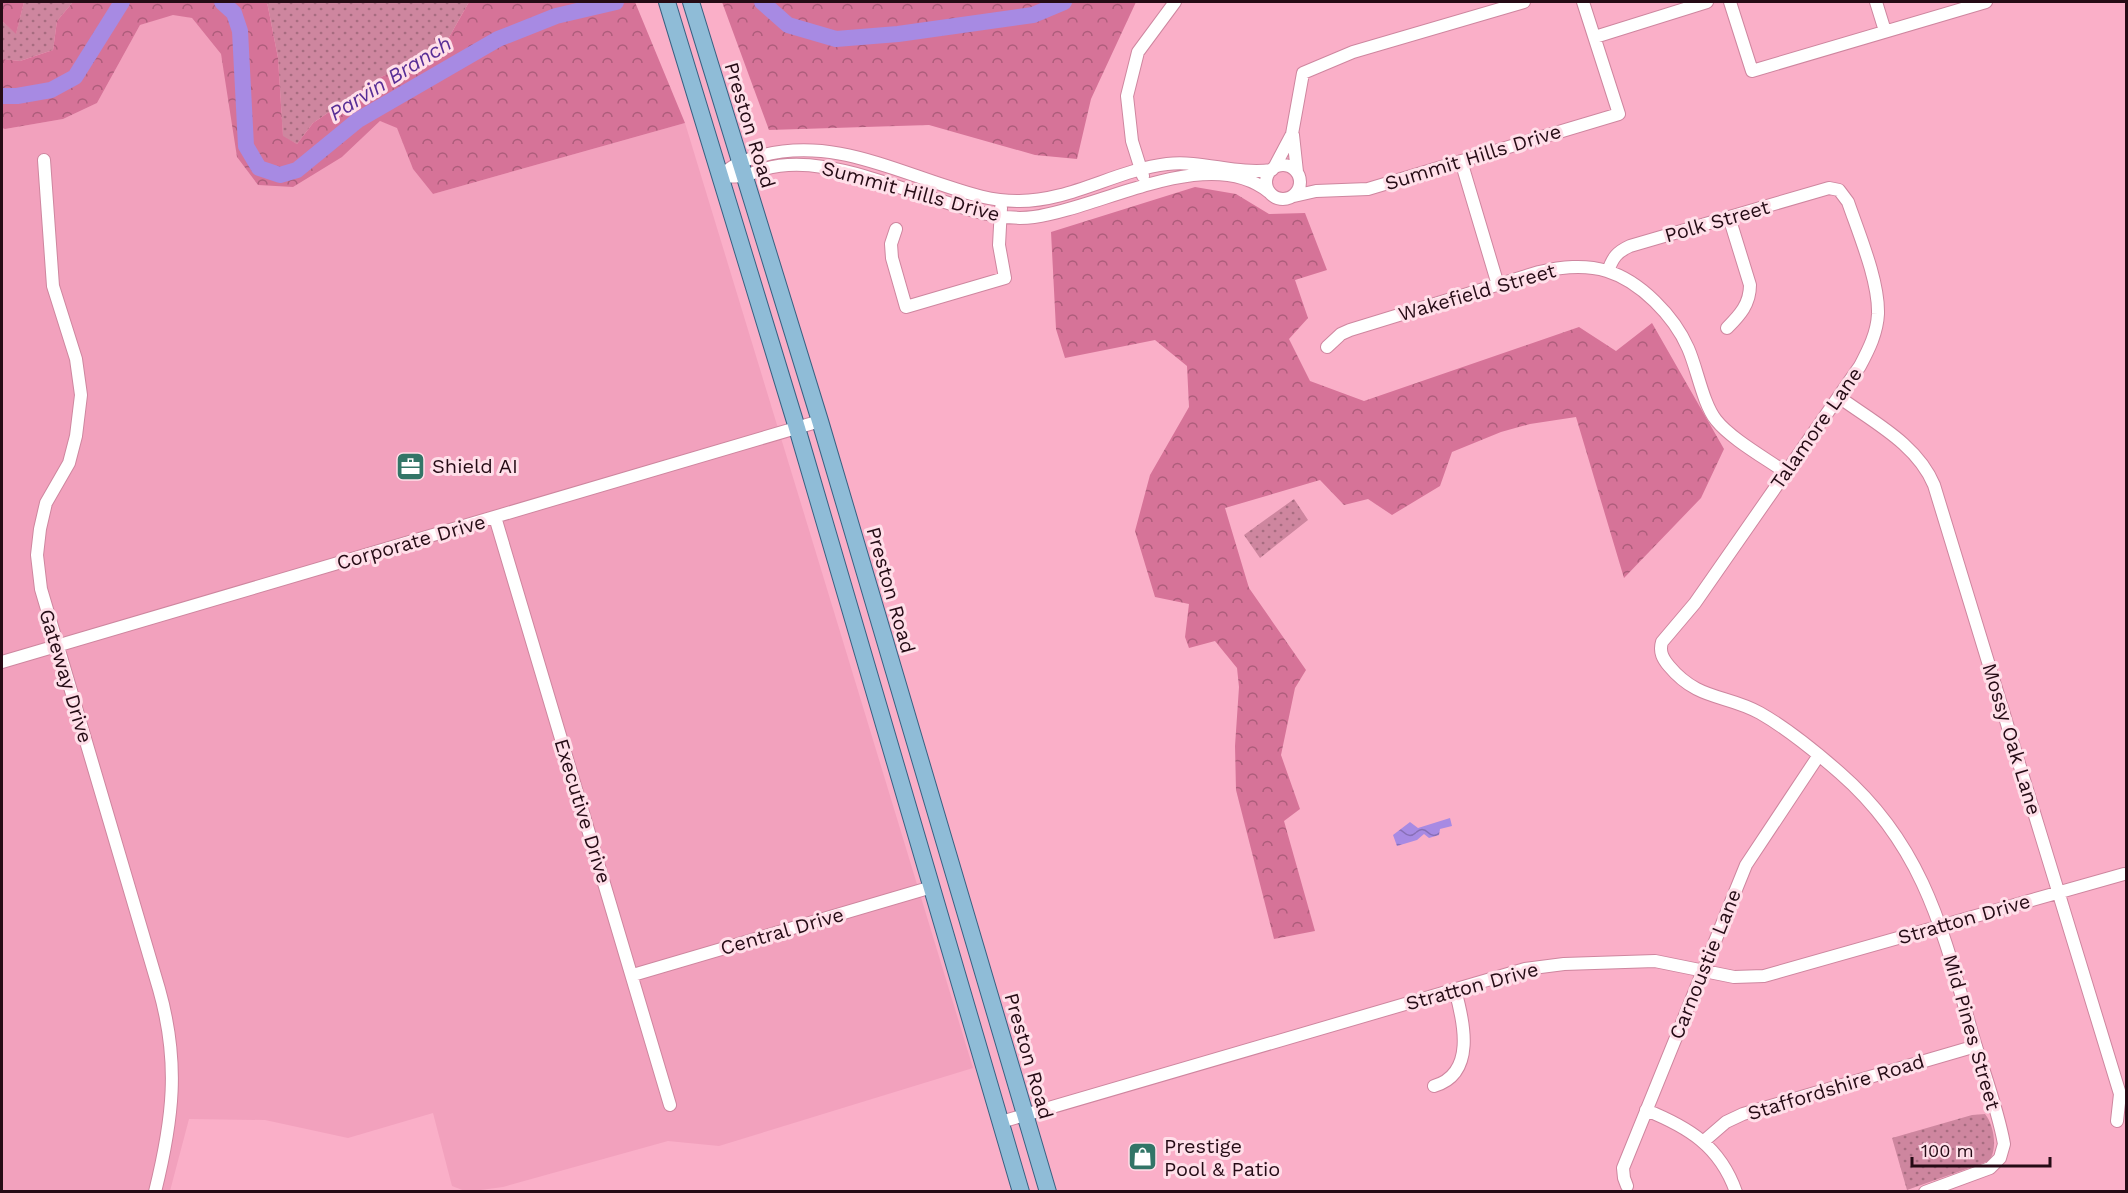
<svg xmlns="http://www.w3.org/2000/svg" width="2128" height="1193" viewBox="0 0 2128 1193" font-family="'Work Sans',sans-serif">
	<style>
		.built { fill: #f2a1bd }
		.grass { fill: url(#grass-dots) }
		.forest { fill: url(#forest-crowns) }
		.water { fill: url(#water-waves) }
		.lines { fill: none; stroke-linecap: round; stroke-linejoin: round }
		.river { stroke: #a78ae3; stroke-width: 16 }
		.minor-casing { stroke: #ce869f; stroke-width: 14 }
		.major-casing { stroke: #396182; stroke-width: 18 }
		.minor { stroke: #fff; stroke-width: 12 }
		.major { stroke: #8fbcd7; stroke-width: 16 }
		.labels { text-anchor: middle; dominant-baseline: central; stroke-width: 6; stroke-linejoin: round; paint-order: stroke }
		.street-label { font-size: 20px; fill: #250b15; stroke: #ffdfe9 }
		.poi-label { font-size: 20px; fill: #250b15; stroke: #ffdfe9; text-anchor: start }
		.water-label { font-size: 21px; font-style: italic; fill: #582e96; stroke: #ffdfe9 }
	</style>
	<defs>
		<pattern id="grass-dots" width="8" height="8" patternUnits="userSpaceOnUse" patternTransform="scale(1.5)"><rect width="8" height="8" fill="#ce869f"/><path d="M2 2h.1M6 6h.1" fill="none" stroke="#a76c80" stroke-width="1.8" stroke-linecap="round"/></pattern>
		<pattern id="forest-crowns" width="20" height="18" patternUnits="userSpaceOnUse" patternTransform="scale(1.5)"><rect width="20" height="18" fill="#d67398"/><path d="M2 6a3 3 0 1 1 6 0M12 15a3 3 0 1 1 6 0" fill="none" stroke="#ad5d7b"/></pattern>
		<pattern id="water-waves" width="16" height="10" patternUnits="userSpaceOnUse" patternTransform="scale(1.5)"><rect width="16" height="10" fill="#a78ae3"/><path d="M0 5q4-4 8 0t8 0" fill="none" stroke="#886fb7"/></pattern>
	</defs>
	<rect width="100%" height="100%" fill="#faafc8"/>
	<!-- built -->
	<path class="built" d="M173,14L192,18L221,54L228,91L342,157L380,121L397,127L413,169L433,194L685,123L973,1068L719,1146L668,1141L503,1187L473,1191H465L452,1186L433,1113L348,1138L265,1120L189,1119L170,1191H2V128L5,129L63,119L97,103L140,25Z"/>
	<!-- grass -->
	<path class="grass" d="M24,2H73L57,21L53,50L20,61L2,59V21L16,33Z
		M267,2H469L443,48L379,78L313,123L297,144L283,137L278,58Z
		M1294,499L1308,520L1260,558L1244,535Z
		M1985,1114C1994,1125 1998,1149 1989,1161L1907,1190L1892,1138L1972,1115Z"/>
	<!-- forest -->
	<path class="forest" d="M2,2H24L16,34L2,21Z
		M73,2H267L278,58L283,136L297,144L313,123L379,78L443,48L469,2H635L685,123L433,194L413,169L397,128L380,121L342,157L293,187L258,185L237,157L221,54L192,18L173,15L140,25L97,103L63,119L5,129L2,128V59L20,61L53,50L57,21Z
		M722,2H1136L1091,99L1077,159L1035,155L929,125L769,130Z
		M1195,187L1236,194L1269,214L1305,213L1327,270L1295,280L1308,318L1289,339L1310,381L1364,401L1579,327L1616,351L1652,323L1724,449L1701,498L1624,578L1576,417L1530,424L1501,432L1452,452L1440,486L1392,515L1368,499L1344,505L1320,480L1225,508L1249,588L1306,670L1295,688L1281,755L1300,809L1284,821L1315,931L1274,939L1236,790L1235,746L1239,687L1237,668L1215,641L1189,648L1185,637L1189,604L1155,597L1135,531L1150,475L1189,407L1187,366L1155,340L1065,358L1056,329L1051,232Z"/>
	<!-- water -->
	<path class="water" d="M1450,818L1452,826L1440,829L1439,835L1429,838L1424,834L1417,840L1397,846L1393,835L1410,822L1418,828Z"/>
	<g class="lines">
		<!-- river -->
		<path class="river" d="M222,2L234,13L240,31L246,146L259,168L280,175L297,170L358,120L498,39L556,16L616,2
			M762,2L788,25L836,39L898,34L1033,15L1064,2
			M2,96H17L51,90L75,77L122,2"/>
		<defs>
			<path id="minor" d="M1730,2L1752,71L1986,2
				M1876,2L1885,31
				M1595,37L1707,2
				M1293,135L1297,172
				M44,160L53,286L76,359L81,395L76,436L69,463L46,503L40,529L37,555L41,589L159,989C180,1063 173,1119 155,1192
				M1461,161L1498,285
				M1266 182a17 17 0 1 1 34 0a17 17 0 1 1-34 0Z
				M1274,168L1292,134L1303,73L1353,52L1524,2
				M720,176C726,172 732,166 739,163C745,160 753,158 760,156C826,138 884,166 946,186C970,194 992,201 1017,201C1069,202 1116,170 1167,164C1203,160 1236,175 1272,170
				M720,176C727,176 735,177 743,176C750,175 757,171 764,169C782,164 804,164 823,167C864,173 905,190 945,202C974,211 1003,221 1034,217C1102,208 1209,143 1269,192
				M1143,176L1132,141L1127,96L1138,52L1175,2
				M1294,196L1316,191L1368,189L1619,114L1583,2
				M896,229L891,244L892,258L906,307L1005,278L999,245L1001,208
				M1608,271C1613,257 1617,252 1630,246L1829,188L1839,190L1848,202C1859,234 1879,281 1878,314C1877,333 1869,349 1860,366L1695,603L1662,642C1659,652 1663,659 1669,666C1698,701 1726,694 1760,713C1788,729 1816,752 1840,773C1926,848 1944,936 1974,1040C1984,1073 1998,1110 2004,1144L2000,1158L1990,1168L1925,1192
				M1727,328C1740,315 1750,304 1750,285L1729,217
				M1327,347L1341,334L1350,330L1539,272C1561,267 1584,264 1607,271C1640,281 1674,316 1688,348C1697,368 1703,404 1716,420C1730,438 1765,458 1785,472
				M1839,397C1873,422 1917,444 1934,485L2120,1094L2117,1121
				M495,517L670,1105
				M2,662L820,421
				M633,975L932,887
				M1434,1086C1476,1074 1464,1022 1455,990
				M1646,1110C1688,1127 1720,1146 1736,1192
				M1001,1122L1525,969L1564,964L1655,961L1734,977L1764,976L2124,874
				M1704,1141L1726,1122L1743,1114L1976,1046
				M1627,1186L1624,1178L1623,1168L1746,865L1819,755"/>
			<path id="major" d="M667,2L797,428L1021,1192
				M691,2L820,421L1048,1192"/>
		</defs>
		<!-- minor casing -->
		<use href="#minor" class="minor-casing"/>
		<!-- major casing -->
		<use href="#major" class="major-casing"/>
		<!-- minor -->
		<use href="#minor" class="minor"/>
		<!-- major -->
		<use href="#major" class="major"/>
	</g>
	<!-- icons -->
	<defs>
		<symbol id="office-square" viewBox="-11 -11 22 22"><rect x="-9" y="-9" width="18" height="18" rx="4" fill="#327567" stroke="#ffdfe9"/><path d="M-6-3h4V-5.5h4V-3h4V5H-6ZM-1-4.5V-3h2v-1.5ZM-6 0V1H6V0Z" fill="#fff"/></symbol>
		<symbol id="shop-square" viewBox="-11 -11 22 22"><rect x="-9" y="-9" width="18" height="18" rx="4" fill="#327567" stroke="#ffdfe9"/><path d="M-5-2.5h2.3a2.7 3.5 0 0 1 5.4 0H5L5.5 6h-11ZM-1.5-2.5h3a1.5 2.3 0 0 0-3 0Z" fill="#fff"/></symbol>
	</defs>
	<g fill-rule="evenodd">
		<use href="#office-square" x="394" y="450" width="33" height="33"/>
		<use href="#shop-square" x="1126" y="1140" width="33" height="33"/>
	</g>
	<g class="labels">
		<!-- street labels -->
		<g class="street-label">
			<text transform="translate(750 125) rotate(73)">Preston Road</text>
			<text transform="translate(1473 157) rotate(-17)">Summit Hills Drive</text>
			<text transform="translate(911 191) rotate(15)">Summit Hills Drive</text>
			<text transform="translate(1717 221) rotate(-16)">Polk Street</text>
			<text transform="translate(1477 292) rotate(-16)">Wakefield Street</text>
			<text transform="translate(1816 428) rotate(-55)">Talamore Lane</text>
			<text transform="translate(411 542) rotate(-16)">Corporate Drive</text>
			<text transform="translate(891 590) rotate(74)">Preston Road</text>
			<text transform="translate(66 676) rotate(73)">Gateway Drive</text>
			<text transform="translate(2012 739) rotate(73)">Mossy Oak Lane</text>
			<text transform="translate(583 811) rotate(73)">Executive Drive</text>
			<text transform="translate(1964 919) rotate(-16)">Stratton Drive</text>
			<text transform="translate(782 931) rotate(-16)">Central Drive</text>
			<text transform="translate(1705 964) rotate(-68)">Carnoustie Lane</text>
			<text transform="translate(1472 986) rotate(-15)">Stratton Drive</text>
			<text transform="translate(1972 1032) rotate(74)">Mid Pines Street</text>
			<text transform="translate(1029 1056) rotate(74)">Preston Road</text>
			<text transform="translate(1836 1087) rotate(-17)">Staffordshire Road</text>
		</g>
		<!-- poi labels -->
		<g class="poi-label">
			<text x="432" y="466">Shield AI</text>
			<text x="1164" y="1146">Prestige<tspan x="1164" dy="23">Pool &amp; Patio</tspan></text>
		</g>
		<!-- water labels -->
		<g class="water-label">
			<text transform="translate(390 78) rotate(-32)">Parvin Branch</text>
		</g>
	</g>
	<!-- border -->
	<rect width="2128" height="1193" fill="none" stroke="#250b15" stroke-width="6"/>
	<!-- scale -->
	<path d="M1912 1157v9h138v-9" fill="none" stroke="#250b15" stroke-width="3"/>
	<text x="1921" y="1157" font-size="18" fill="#250b15" stroke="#ffdfe9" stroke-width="4.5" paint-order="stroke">100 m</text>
</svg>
